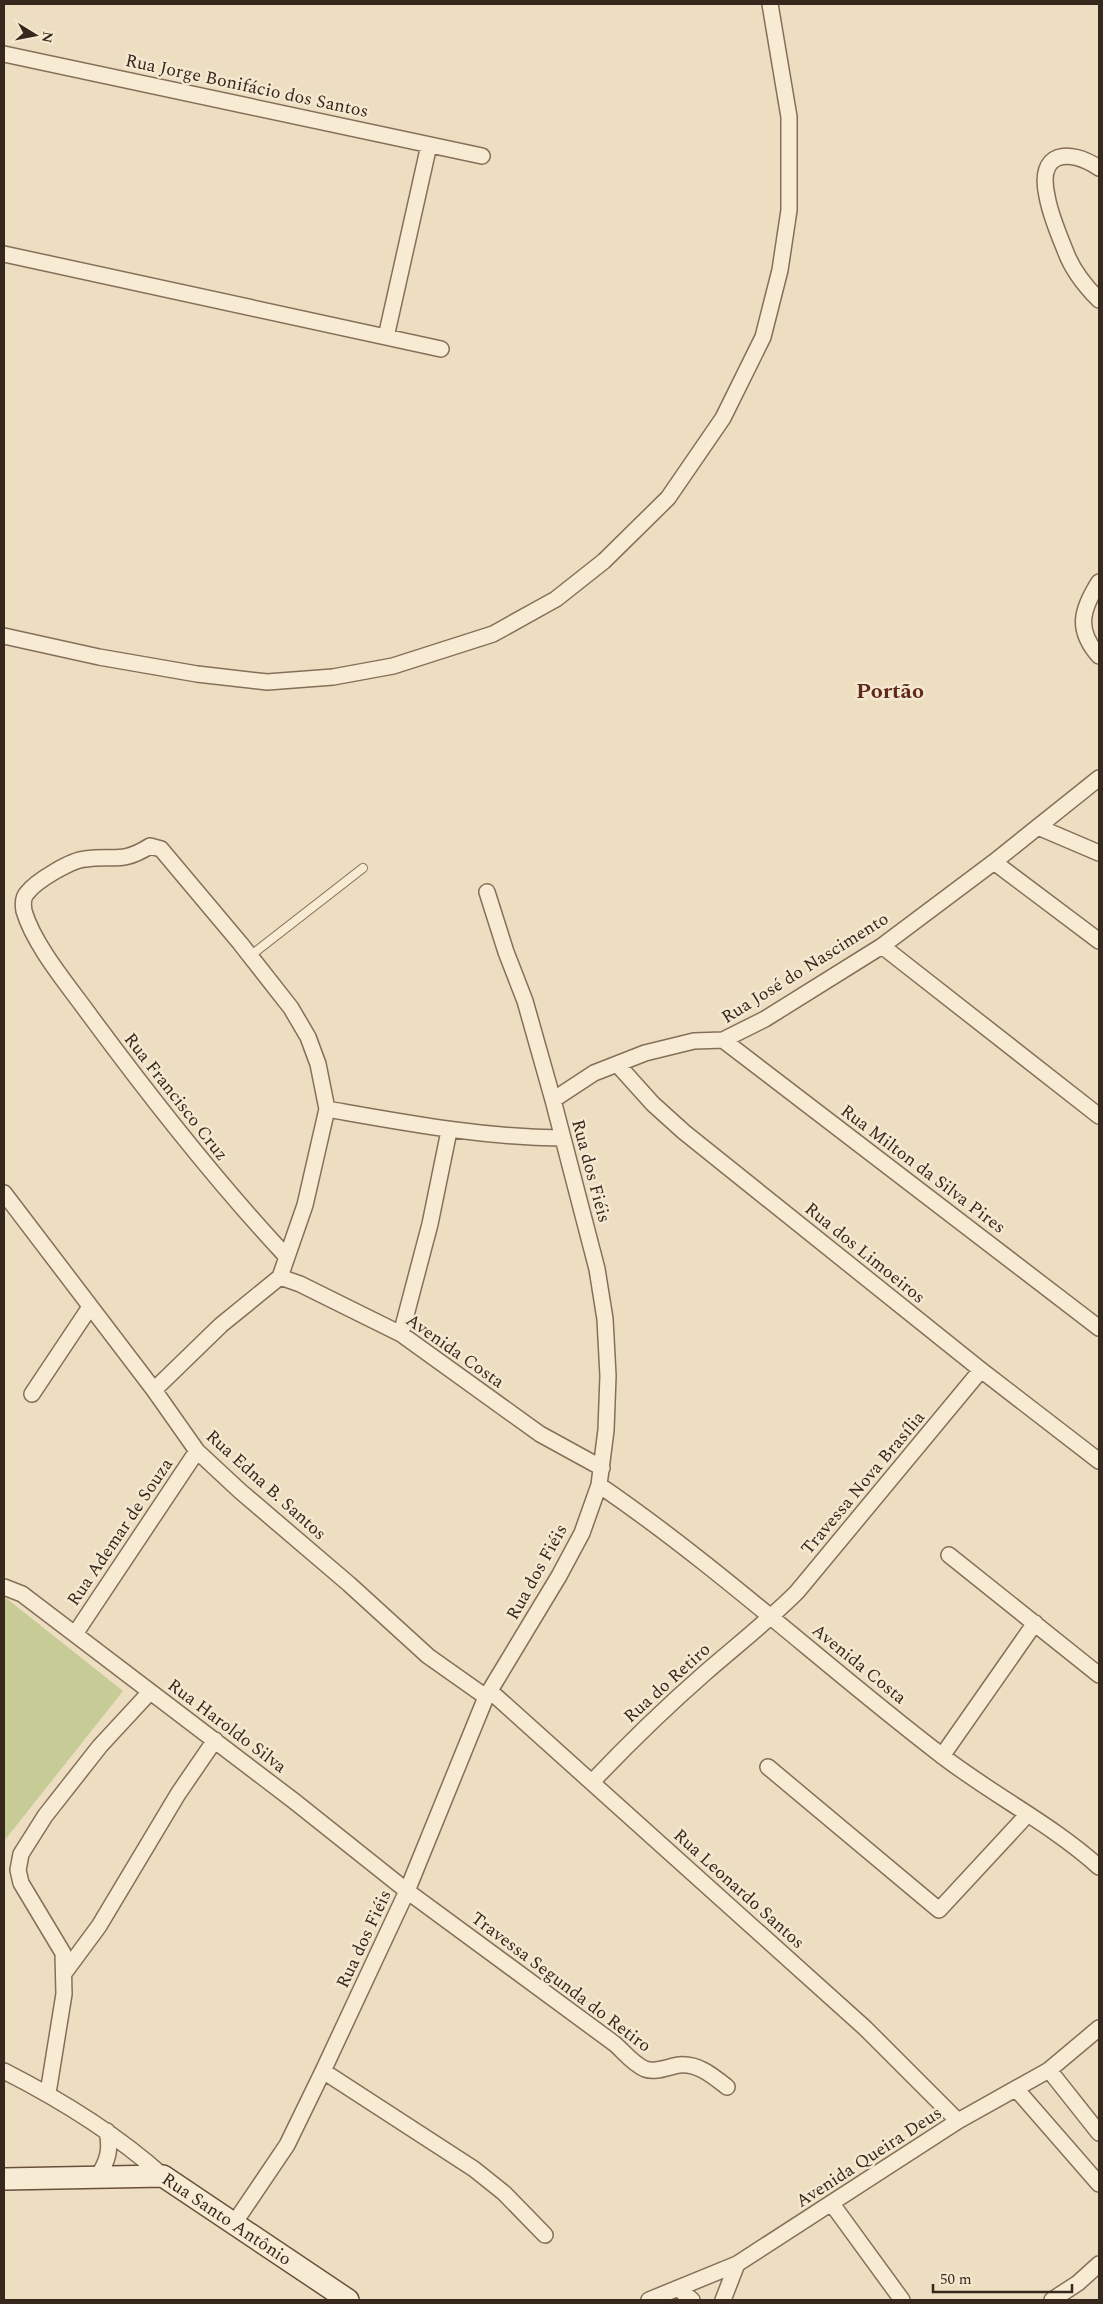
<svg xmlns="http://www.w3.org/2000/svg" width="1103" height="2304" viewBox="0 0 1103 2304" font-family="Spectral,serif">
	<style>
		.green { fill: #c7cb95 }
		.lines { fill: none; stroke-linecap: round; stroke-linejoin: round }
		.lane-casing { stroke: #866f59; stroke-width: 10 }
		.street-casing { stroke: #866f59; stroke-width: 18 }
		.secondary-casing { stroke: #68503c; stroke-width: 24 }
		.lane { stroke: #f8ebd4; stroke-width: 8 }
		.street { stroke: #f8ebd4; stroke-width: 15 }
		.secondary { stroke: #f8ebd4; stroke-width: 21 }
		.labels { text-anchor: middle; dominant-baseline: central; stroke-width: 5; stroke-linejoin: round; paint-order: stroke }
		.street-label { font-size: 18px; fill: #36281d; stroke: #f5e8d0 }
		.district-label { font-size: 22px; font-weight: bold; fill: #62281d; stroke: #f5e8d0 }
	</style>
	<rect width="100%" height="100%" fill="#eddec1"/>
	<!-- green -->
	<path class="green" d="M6,1598L123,1691L4,1841V1600Z"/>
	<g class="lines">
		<defs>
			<path id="lane" d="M250,956L363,868"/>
			<path id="street" d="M4,54L482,156
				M1099,168C1069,148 1037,151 1047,196C1050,214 1058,233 1065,250C1072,270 1085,286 1099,300
				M4,254L441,349
				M386,337L429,145
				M1099,582C1082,609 1075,629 1099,656
				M4,636L99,657L197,674L267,682L333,677L393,666L493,634L556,599L604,561L668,498L723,418L763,337L780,270L789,210V117L770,4
				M1038,827L1099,853
				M994,862L1099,941
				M882,946L1099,1116
				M723,1040L1099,1328
				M617,1064L653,1104L684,1132L981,1370L1099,1461
				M553,1100L594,1073L617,1064L645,1053L694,1041L723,1040L765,1019L882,946L994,862L1099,778
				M327,1109C407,1123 480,1137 561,1138
				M4,1193L154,1390L197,1451L240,1491L349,1584L428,1656L486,1697
				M280,1277L305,1205L327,1109L318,1064L308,1037L291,1008L240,943L161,849L150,846C121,864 115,855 85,859C71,860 36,881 27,893C23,897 23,905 24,911C34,945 67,984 88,1013C150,1097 214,1179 286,1256
				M280,1277L300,1284L401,1334L540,1434L602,1468
				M401,1334L430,1224L449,1131
				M154,1390L221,1325L280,1277
				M32,1394L90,1307
				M599,1485C719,1567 826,1667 941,1755C991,1794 1053,1825 1099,1867
				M949,1555L1099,1675
				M4,1587L22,1594L294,1801L407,1891L615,2044C624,2052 633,2064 645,2069C656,2073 667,2067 679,2065C698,2063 713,2076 727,2087
				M75,1634L197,1451
				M490,1691L865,2028L958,2121
				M942,1756L1035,1623
				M768,1767L939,1910L1027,1815
				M592,1782C628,1744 665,1708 705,1673C736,1646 768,1621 797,1592L981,1370
				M65,1972L99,1926L178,1794L215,1740
				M1049,2070L1099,2133
				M4,2071C61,2100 115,2133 163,2176
				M323,2071L474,2169L504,2193L545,2235
				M1017,2090L1099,2184
				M48,2093L64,1994L63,1953L21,1883L18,1870L21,1854L45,1816L100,1746L150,1692
				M98,2176C108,2161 111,2149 107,2131
				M832,2204L902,2300
				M235,2222L287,2145L323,2071L407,1891L486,1697L559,1576L582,1533L599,1485L606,1430L608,1376L605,1319L597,1269L553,1100L525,1001L506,952L487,892
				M679,2289L692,2300
				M649,2300L737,2264L958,2121L1049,2070L1099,2028
				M723,2300L737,2264
				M1052,2300L1078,2283L1099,2264"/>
			<g id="secondary">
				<path id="s1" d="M4,2179L163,2176L348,2300"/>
			</g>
		</defs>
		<!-- lane casing -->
		<use href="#lane" class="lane-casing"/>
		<!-- street casing -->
		<use href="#street" class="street-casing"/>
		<!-- secondary casing -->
		<use href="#secondary" class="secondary-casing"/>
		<!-- lane -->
		<use href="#lane" class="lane"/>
		<!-- street -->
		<use href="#street" class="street"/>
		<!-- secondary -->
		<use href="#secondary" class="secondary"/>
	</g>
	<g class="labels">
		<!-- street labels -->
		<g class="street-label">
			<text transform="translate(247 86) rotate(12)">Rua Jorge Bonifácio dos Santos</text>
			<text transform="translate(805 968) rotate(-32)">Rua José do Nascimento</text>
			<text transform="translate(176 1097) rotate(52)">Rua Francisco Cruz</text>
			<text transform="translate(923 1169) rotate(37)">Rua Milton da Silva Pires</text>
			<text transform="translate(591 1171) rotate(75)">Rua dos Fiéis</text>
			<text transform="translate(865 1253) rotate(39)">Rua dos Limoeiros</text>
			<text transform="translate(455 1351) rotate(35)">Avenida Costa</text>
			<text transform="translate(863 1483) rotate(-50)">Travessa Nova Brasília</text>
			<text transform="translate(266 1485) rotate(42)">Rua Edna B. Santos</text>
			<text transform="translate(120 1532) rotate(-56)">Rua Ademar de Souza</text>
			<text transform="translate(537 1572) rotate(-61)">Rua dos Fiéis</text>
			<text transform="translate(859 1664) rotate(39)">Avenida Costa</text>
			<text transform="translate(667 1683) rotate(-42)">Rua do Retiro</text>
			<text transform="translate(227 1726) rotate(37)">Rua Haroldo Silva</text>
			<text transform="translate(739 1889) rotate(42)">Rua Leonardo Santos</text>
			<text transform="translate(364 1939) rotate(-65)">Rua dos Fiéis</text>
			<text transform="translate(561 1982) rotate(37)">Travessa Segunda do Retiro</text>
			<text transform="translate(869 2157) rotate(-33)">Avenida Queira Deus</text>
			<text stroke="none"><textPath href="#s1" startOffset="236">Rua Santo Antônio</textPath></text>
		</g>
		<!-- district labels -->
		<g class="district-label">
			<text x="890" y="691">Portão</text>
		</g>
	</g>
	<!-- border -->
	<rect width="1103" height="2304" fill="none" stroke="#36281d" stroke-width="10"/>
	<!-- north arrow -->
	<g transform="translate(35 35) rotate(100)" stroke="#f5e8d0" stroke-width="4" paint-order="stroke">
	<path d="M0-4L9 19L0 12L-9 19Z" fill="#36281d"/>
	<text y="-8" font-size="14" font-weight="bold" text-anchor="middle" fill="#36281d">N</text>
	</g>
	<!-- scale -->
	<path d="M933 2284v8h139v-8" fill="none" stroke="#36281d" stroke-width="2.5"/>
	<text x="940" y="2284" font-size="15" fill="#36281d" stroke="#f5e8d0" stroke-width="4" paint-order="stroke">50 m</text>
</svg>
